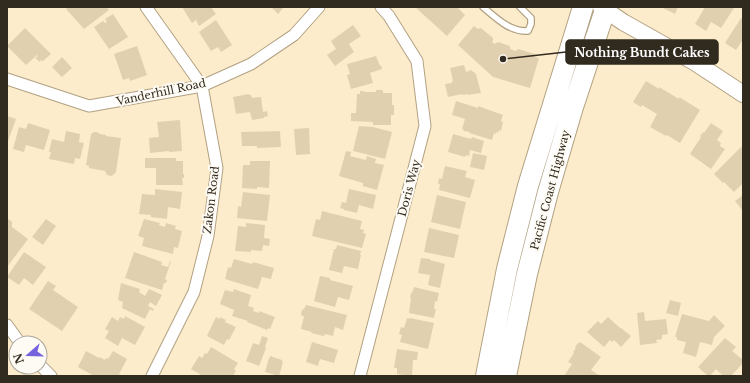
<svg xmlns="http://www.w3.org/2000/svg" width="750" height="383" viewBox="0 0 750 383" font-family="'Libre Baskerville',serif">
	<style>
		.building { fill: #e1d0b0 }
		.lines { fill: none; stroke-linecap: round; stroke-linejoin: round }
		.lane-casing { stroke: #b1a182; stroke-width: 8 }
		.street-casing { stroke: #b1a182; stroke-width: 13 }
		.secondary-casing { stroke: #b1a182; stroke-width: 18 }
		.highway-casing { stroke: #b1a182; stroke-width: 22 }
		.lane { stroke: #fff; stroke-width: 5.5 }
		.street { stroke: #fff; stroke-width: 11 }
		.secondary { stroke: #fff; stroke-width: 16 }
		.highway { stroke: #fff; stroke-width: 20 }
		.labels { text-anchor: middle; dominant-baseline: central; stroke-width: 4; stroke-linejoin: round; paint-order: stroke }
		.street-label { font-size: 11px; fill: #312a1e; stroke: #fefbf4 }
		.leader { fill: none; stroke: #312a1e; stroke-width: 1.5 }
		.callout-dot { fill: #312a1e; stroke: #fefbf4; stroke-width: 1.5 }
		.callout { fill: #312a1e; stroke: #312a1e; stroke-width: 1.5 }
		.callout-label { font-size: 12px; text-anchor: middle; font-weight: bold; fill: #fff }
	</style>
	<rect width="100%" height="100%" fill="#fdeccb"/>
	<!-- building -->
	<path class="building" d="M68,7H106L109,10L84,29L66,9Z
		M182,7H211L216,14L199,26L196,20L192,23Z
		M271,7H284L278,14Z
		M415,7H457L465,15L447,36Z
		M661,7H678L675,14Z
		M705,7H733L734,8L721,28L711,22L706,31L695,24Z
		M113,14L128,37L109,49L94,27L103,21L105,23L107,22L105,19Z
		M741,18L743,19V41H742L736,50L725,43Z
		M216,20L232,45L221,52L218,47L211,51L199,32Z
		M353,25L361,36L349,44L354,52L335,66L327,55L336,49L331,41Z
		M474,26L478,29L481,28L493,38V40L492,42L495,44L498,42L510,46V49L516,51L518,49L535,54V57L539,58L530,88L493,77L458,45Z
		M25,28L51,54L43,61L41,60L40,62L35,58L38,56L37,55L26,65L7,46Z
		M137,46L147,75L130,81L129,78L123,80L114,54Z
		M376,56L380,66L381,65L382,69L370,73L373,83L351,89L347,75L350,74L347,64Z
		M62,57L72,68L62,77L52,67Z
		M464,65L466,72L471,70L476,74L481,93L468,95V94L462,95V94L448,97L445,84L452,83V81H453L450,68Z
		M646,81L659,89V87L679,99V97L700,110L680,143L667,135L666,136L650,127L657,114L642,105L641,107L633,102Z
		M376,90H383V93H392V105H394V115H391V125H373V122L351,121V113H356L357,94H360V91H363L365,92H376Z
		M249,94V95H251L252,98L261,97L263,112L267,111L268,116L264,117V118L252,120L250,112L236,114L233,97Z
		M456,101L478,108V106L503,115L501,121L503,122L501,131L499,130L498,133L496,132V134L494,133L492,140L469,133L470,132L463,131L464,130L462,129L465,119L452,115Z
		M7,116L16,119L7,144Z
		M180,120L182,151L169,152V151L150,153L149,138L159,137L157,122Z
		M28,123L50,130L44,150L26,145L24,152L13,149L19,127L26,129Z
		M711,123L723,131L717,140L721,143L720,146L725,149L711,169L690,154L701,137L700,136L703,132L704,133Z
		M359,126L373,127L392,132L385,159L353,151Z
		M309,128L310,154L296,155L294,129Z
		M66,131L80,134L79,142L84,143L80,159L75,158L74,164L49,159L51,152H49L52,139L64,142Z
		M280,131L281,147L257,148V146H242L241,132Z
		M94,132H97L100,134L106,135V136L121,138L116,172L112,176L107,175L105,171L89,168V166L86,165L91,134Z
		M453,134L471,139L472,137L484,141L481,153L470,150L469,156L466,155L465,157L448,152Z
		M741,147L743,149V183L734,192L724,182L723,183L714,174Z
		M346,151L351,152L350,156L366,160L367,156L376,159L375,163L384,165L377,190L363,186V183L339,176Z
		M473,153L487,156L484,170L470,167Z
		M145,158H176V161H183V174H184V178H182L183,185H156V168H145Z
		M250,161H270L269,188L257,187V189L242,188L243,165H250Z
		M445,166L467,171L465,177L475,180L470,198L439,190L440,184H438L439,178L442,179Z
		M155,189L182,192L180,209L168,207L167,219L151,217V215L139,214L142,194L155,195Z
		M349,189L376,195L373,209L359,205L357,213L344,210V209L340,208L342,202L346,203Z
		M243,192L270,195L267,221L237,218L238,206L241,207Z
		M437,195L466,202L460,229L431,222Z
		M743,195V211L735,201Z
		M322,211L362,221L360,229L364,230L363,233L366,234L362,248L312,236L316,219L320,220Z
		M7,219L10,220L12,222V227L28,239L7,267Z
		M46,219L56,226L43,245L32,237Z
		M144,219L160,223L159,225L165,227L166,223L176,226L175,229L182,231L178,248L174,247L173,254L142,246L144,238L138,236Z
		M246,223L265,225L264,238L270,239L269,246L263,245L262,251L251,250V252L235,251L238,226L246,227Z
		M429,228L459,235L454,258L424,252Z
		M337,245L361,251L360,255H361L358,269L344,266L342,273L329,270L334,249H336Z
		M24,252L46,267L33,285L24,278L19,285L7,277Z
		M134,252L162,262L161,265L168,267L170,261H171L165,279L167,280L166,283H164L162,290L125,278Z
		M421,258L430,259V260L445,264L440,288L428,285L430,275L418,273Z
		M234,259L252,264L253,262L274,268L271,279L262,277L258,289L225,279L228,267L231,268Z
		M320,276L330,278V280L353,286L349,300L338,297L335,307L314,301Z
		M48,281L56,286L53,290L78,307L62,331L29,309Z
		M121,283L140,289L139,292L145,296L149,289L162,295L156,306L150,302L148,306L154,309L153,311L150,309L145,319L122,308L123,302L118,300Z
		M414,287L439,293L437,302L435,301L434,309H436L434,318L409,313L411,298H410L411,293H412Z
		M234,289L251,295L248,306L254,308L253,311L259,313V311L275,317L270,329L268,328L267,330L247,322L248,321L232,316L234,310L220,304L225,290L233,292Z
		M670,300L681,303L678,316L666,313Z
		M306,305L347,315L343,330L335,327L333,336L325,334L324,336L311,333L312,332L301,329L304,316H302L301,314L302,310L304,309Z
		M644,312L645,321L666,319L668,334L662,335V339L656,340L657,343L640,345L637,313Z
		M682,314L709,321L714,315L725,326L714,337L712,345L700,342L696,357L683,353L686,342L677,340V337H675Z
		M125,316L145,327L135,345L122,338L118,346L105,338L109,331L105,329L112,317L118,321L120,317L124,319Z
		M216,317L220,319V317L226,320L225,322L236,327L229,340L227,339L224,345L207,336Z
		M608,317L620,328H621L631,336L621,347L614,340L612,342L610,340L604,347L587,332L598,321L601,324Z
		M407,318L410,319V318L434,323L428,349L400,342L402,335L399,334L401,327L404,328Z
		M262,336L268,338L265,347L266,348L259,366L246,361L253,343L259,345Z
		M725,338L736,347L732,351L743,360V363L731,376H723L716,369L710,376H708L698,367Z
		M312,342L338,350L334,363L320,359L318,366L306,362Z
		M580,342L601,357L591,370L600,376H564L572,364L568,362L574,353L573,352L576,348L575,347L578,343H579Z
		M211,347L238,363L234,369L236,371L233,376H203L191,369L199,356L202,358L205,353L207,354Z
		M397,349L418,352L417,360H413L412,376L397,374V368H394Z
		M86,351L99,358L100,357L105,360L106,358L108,359L113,351L127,359L119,374L123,376H94L78,367Z
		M270,356L282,360V362H283L279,376L265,372L269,358H270Z"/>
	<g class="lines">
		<defs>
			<path id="lane" d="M483,7C496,18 510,32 528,31L531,24V18L520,7"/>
			<path id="street" d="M146,7L202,86L217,168L208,236L194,292L152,376
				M7,79L89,106L202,86L251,64L294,35L319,7
				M7,325L20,343
				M40,365L51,376
				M360,376L425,126L417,61L389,16L381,7"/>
			<path id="secondary" d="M601,7L623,22L696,63L743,94"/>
			<path id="highway" d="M486,376L507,269L528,186L583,7
				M506,376L527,274L548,192L573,107L606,7"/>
		</defs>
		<!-- lane casing -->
		<use href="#lane" class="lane-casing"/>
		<!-- street casing -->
		<use href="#street" class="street-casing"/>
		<!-- secondary casing -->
		<use href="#secondary" class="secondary-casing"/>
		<!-- highway casing -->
		<use href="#highway" class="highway-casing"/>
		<!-- lane -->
		<use href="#lane" class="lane"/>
		<!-- street -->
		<use href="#street" class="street"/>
		<!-- secondary -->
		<use href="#secondary" class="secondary"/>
		<!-- highway -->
		<use href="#highway" class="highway"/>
	</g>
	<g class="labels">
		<!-- street labels -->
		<g class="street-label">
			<text transform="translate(161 92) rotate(-12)">Vanderhill Road</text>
			<text transform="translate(409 188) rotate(-75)">Doris Way</text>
			<text transform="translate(550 190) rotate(-75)">Pacific Coast Highway</text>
			<text transform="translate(211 200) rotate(-83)">Zakon Road</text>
		</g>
	</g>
	<!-- callouts -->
	<path class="leader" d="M503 59L566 52"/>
	<circle class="callout-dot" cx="503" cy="59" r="4"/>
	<rect class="callout" x="566" y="40" width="152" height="24" rx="4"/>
	<g class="callout-label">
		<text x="642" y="57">Nothing Bundt Cakes</text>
	</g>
	<!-- border -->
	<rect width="750" height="383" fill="none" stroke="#312a1e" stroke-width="16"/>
	<!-- north arrow -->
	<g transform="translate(28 355) rotate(250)"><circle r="19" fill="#fefbf4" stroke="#aca79e"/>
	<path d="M0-3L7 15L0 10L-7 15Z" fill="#7463dd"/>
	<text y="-6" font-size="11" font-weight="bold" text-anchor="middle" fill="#312a1e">N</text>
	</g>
</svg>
